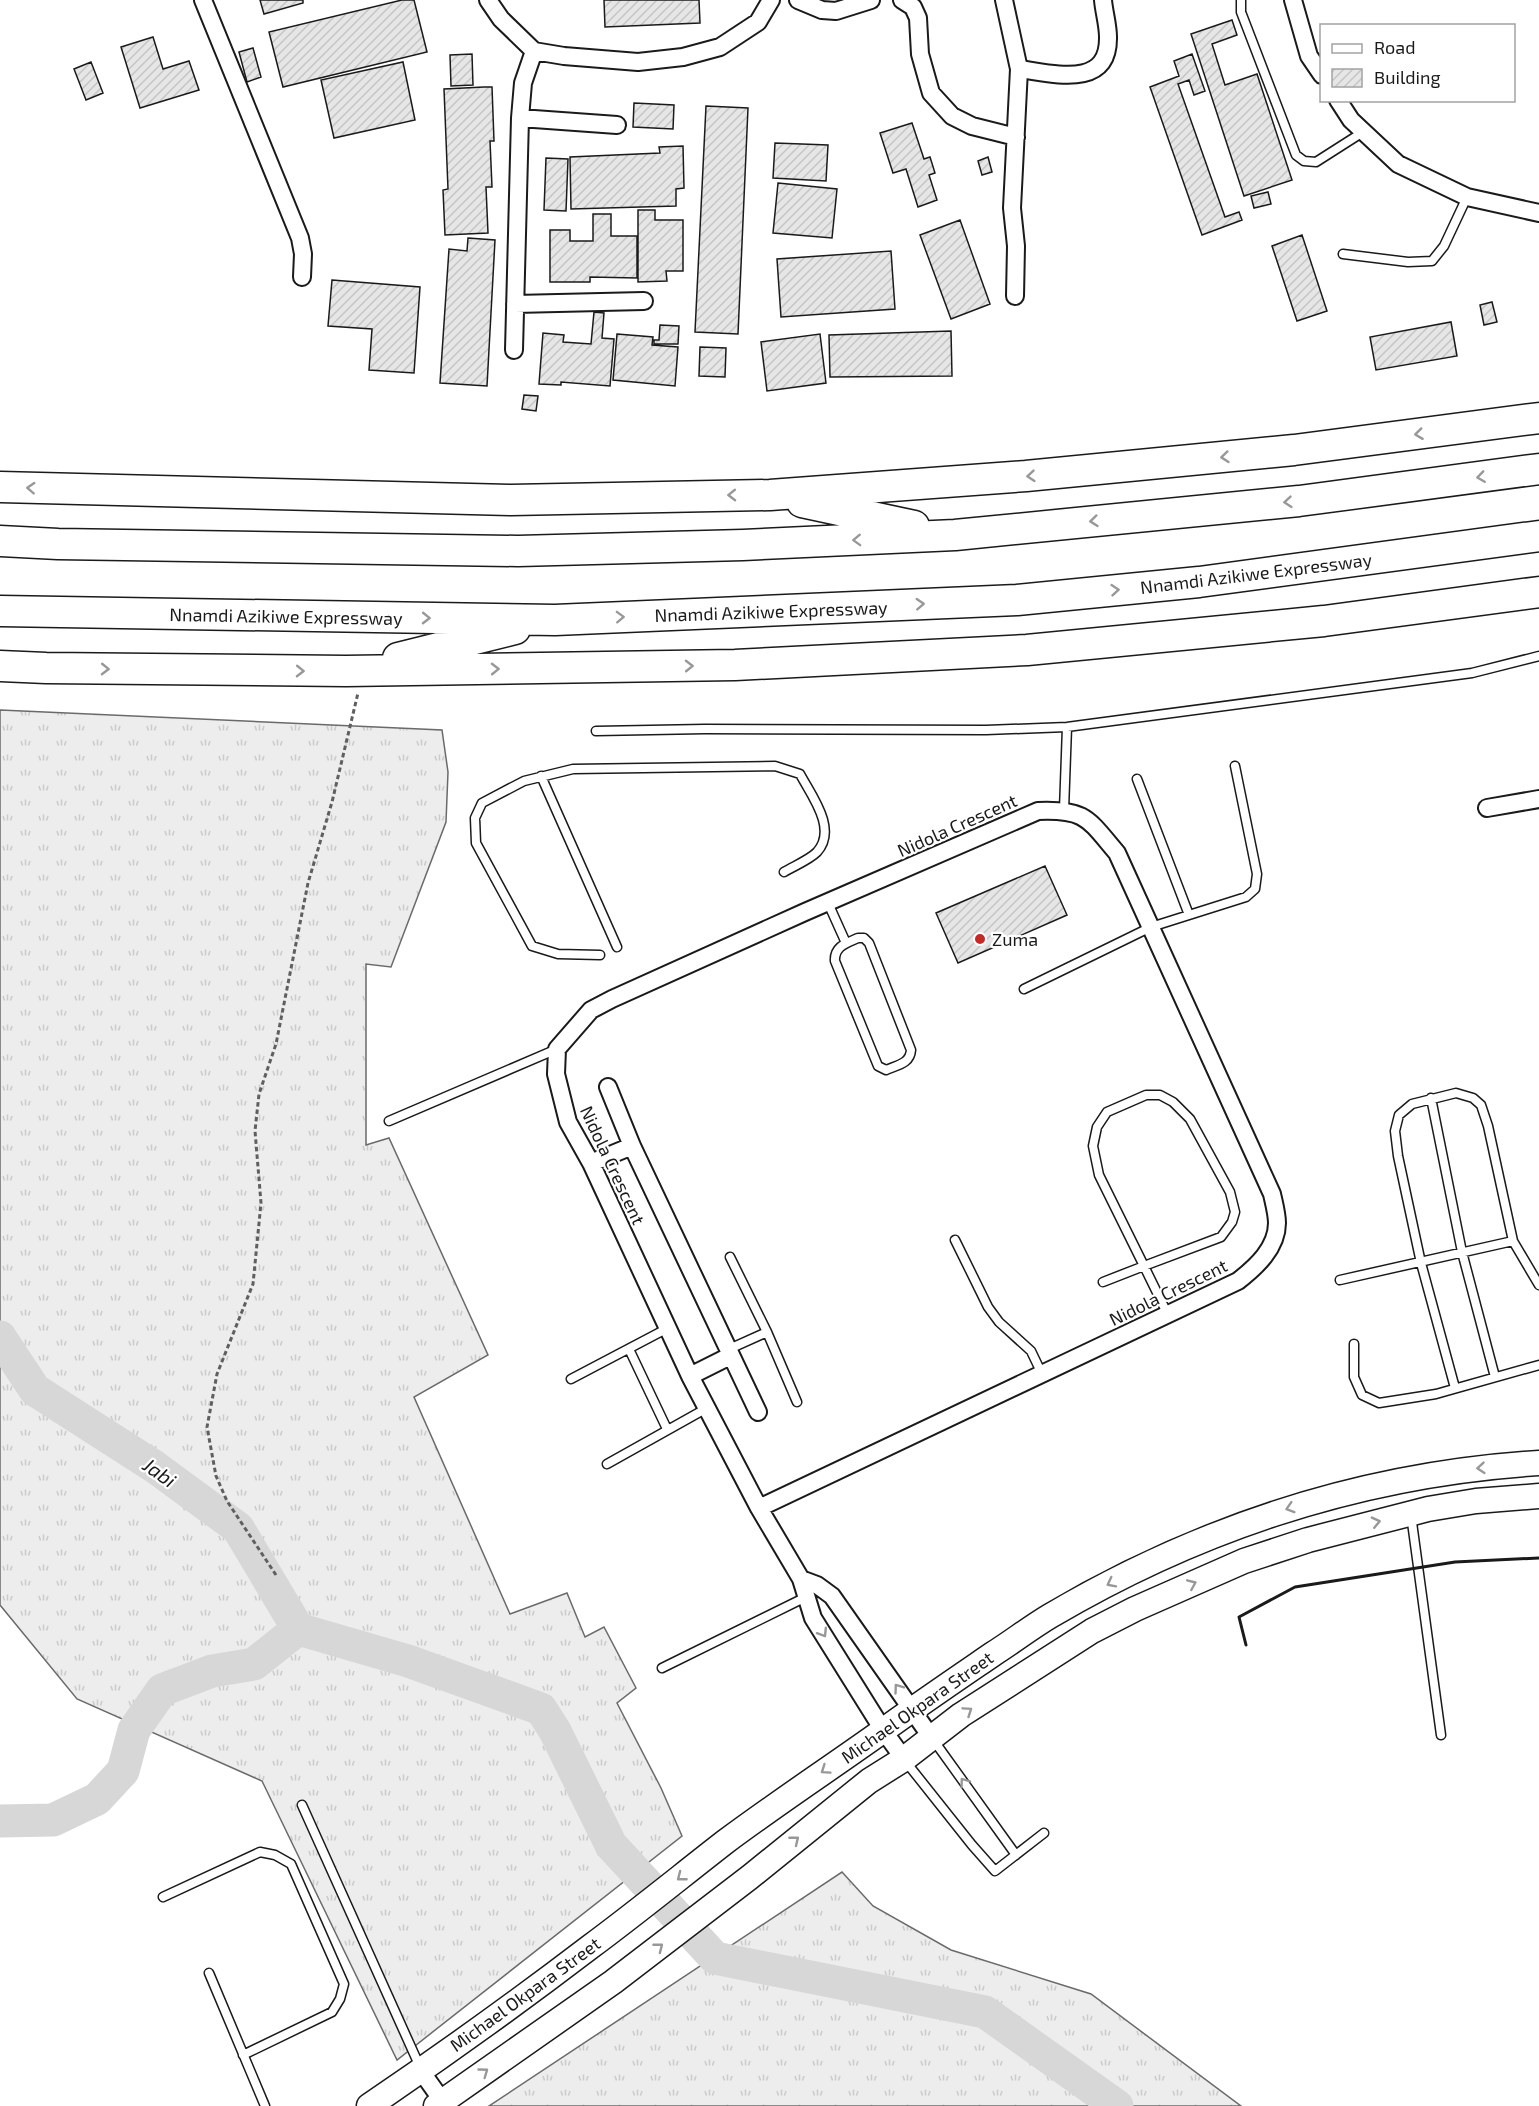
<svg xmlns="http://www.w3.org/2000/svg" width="1539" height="2106" viewBox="0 0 1539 2106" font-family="'Exo 2',sans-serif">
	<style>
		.grass { fill: url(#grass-tufts); stroke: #6a6a6a; stroke-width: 1.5 }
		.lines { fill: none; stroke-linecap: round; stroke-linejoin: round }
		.river { stroke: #d7d7d7; stroke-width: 33 }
		.building { fill: url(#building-hatch); stroke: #1a1a1a; stroke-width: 1.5 }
		.lane-casing { stroke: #1a1a1a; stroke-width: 11 }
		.street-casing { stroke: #1a1a1a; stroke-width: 20 }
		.secondary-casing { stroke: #1a1a1a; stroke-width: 27 }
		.highway-casing { stroke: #1a1a1a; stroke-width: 33 }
		.path { stroke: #5f5f5f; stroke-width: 3; stroke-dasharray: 4.5 3; stroke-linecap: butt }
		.lane { stroke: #fff; stroke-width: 8 }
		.street { stroke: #fff; stroke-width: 16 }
		.secondary { stroke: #fff; stroke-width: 24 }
		.highway { stroke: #fff; stroke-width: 30 }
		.wall { stroke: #1a1a1a; stroke-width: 3 }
		.oneway { stroke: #989898 }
		.poi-dot { fill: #c62828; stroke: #fff; stroke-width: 2 }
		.labels { text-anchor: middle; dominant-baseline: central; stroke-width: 4.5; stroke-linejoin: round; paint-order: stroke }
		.street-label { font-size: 18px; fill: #1a1a1a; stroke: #fff }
		.poi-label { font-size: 18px; fill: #1a1a1a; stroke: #fff; text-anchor: start }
		.water-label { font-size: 20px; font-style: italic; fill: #1a1a1a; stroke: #fff }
	</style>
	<defs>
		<pattern id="grass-tufts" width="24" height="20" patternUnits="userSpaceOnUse" patternTransform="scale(1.5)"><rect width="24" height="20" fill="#ededed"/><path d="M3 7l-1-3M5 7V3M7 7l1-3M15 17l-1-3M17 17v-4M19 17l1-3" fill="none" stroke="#cbcbcb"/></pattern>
		<pattern id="building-hatch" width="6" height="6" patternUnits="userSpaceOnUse" patternTransform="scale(1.5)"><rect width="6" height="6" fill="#e6e6e6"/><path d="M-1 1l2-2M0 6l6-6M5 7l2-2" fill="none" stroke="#c5c5c5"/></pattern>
	</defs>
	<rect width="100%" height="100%" fill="#fff"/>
	<!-- grass -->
	<path class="grass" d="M0,710L442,730L448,772L446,822L391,967L366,964V1145L389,1138L488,1355L414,1397L510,1614L567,1593L585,1637L604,1627L636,1688L617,1703L661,1788L682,1836L397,2060L262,1781L77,1699L0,1605Z
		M842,1872L873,1906L951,1950L1091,1994L1241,2106H489Z"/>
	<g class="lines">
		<!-- river -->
		<path class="river" d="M0,1337L35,1390L155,1467L238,1528L298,1629
			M298,1629L408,1661L541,1709L555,1731L611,1845L715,1958L985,2012L1117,2106
			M0,1821L53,1820L97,1799L123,1771L134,1730L162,1690L212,1671L254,1664L298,1629"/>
	</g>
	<!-- building -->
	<path class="building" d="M260,0H303V3L264,14Z
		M402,0H414L427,52L283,87L269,32Z
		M604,0H699L700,23L605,27Z
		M1232,20L1237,35L1212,44L1225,85L1257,74L1292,180L1244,196L1191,34Z
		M153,37L163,69L189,61L199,90L140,108L121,47Z
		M253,48L261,77L247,82L239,52Z
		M472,54L473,85L451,86L450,55Z
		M1192,54L1205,91L1194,95L1189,80L1178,84L1225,217L1239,212L1242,220L1202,235L1150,87L1179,76L1174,61Z
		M91,62L103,93L86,100L74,69Z
		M403,62L415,120L334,138L321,80Z
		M484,87H492L494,141H490L492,187H486L488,233L445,235L443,190L448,189L444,89Z
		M634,103L674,105L673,129L633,127Z
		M706,106L748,108L738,334L695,332Z
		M912,123L924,159L930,157L935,173L929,175L937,200L918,207L906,169L893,173L880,133Z
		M775,143L828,145L826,181L773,178Z
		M683,146L684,188L676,189V206L571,209L570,157L660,153L659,147Z
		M988,157L992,172L982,175L978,161Z
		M546,158L568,159L566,211L544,210Z
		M778,183L837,189L832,238L773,233Z
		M1268,192L1271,204L1254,208L1251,196Z
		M638,210H655V220H683V271H666L667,281L638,282Z
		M593,214H611V236H637V278L590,277V282H550V230H570V241H593Z
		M960,220L990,304L951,319L920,235Z
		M1302,235L1327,311L1297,321L1272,246Z
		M468,238L495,240L487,386L440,383L449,249L467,251Z
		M891,251L895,309L781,317L777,259Z
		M332,280L420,287L414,373L369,370L372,329L328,326Z
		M1492,302L1497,322L1484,325L1480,305Z
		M594,312L604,313L602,338L614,339L610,386L561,382V385L539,384L543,333L564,335L563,342L591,344Z
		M1451,322L1457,356L1376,370L1370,337Z
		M660,325L679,326L678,344H654V340H659Z
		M951,331L952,376L830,377L829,335Z
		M617,334L653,337L652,345L678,347L675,386L613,380Z
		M820,334L826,383L767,391L761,342Z
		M700,347L726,348L725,377L699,376Z
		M524,395L538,396L536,411L522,409Z
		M1045,866L1067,915L958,963L936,913Z"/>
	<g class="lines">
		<defs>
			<path id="lane" d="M1241,0V12L1296,155L1304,161L1316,162L1363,132
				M1343,254L1408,262L1432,261L1444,246L1467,197
				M596,731L705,729L986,730L1067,727L1472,673L1539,656
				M541,776L617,947
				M1137,779L1189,915
				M1064,810L1067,727
				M828,903L846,943
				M858,938H864L869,943L911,1050C910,1064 897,1065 886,1070L878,1066L835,961C834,946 847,943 858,938Z
				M600,955L558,954L532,946L476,843L475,818L482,803L524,781L573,769L775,766L800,774C811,795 838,829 817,852C809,860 794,866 784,872
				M1024,989L1151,927L1246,897L1255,889L1257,874L1235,766
				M1431,1098L1462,1252L1495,1377
				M389,1121L557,1049
				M955,1240L988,1307L999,1322L1031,1351L1042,1374
				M730,1257L767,1332L797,1402
				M1340,1280L1513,1241
				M1103,1282L1144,1266L1221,1237L1232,1222L1235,1212L1230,1192L1190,1119L1173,1102L1160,1095H1146L1107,1112L1097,1127L1093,1146L1099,1175L1144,1266L1168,1315
				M1354,1344V1377L1362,1395L1379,1403L1436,1394L1539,1365
				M629,1349L667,1429
				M727,1350L767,1332
				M571,1379L668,1328
				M1455,1388L1421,1263L1398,1156L1395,1131L1399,1115L1412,1104L1456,1093L1473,1098L1481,1105L1488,1126L1513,1241L1539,1285
				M607,1464L707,1408
				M1411,1515L1441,1735
				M662,1668L806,1597
				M932,1738L1016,1855
				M906,1762L972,1845L995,1871L1044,1833
				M302,1805L420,2067
				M163,1897L260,1852L275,1855L291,1864L344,1984L340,1999L332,2012L243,2055
				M209,1973L265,2106"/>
			<path id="street" d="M203,0L300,238L303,254L302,277
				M488,0L501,19L534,51L564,56L638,62L683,57L720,47L758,22L771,0
				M798,0L822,10L836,11L871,0
				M902,0L913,7L918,18L920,54L931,93L952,116L972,126L1016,137
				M1004,0L1019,69L1012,208L1016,246L1015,296
				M1293,0L1309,56L1322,75
				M1019,69C1052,73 1109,90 1108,37C1108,25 1104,12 1103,0
				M1338,100L1351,120L1398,164L1467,197L1539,213
				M520,118L617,125
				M515,304L644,301
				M514,350L520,118L523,83L534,51
				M1487,808L1539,799
				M608,1087L632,1146L758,1412
				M591,1163L632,1146
				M690,1376L730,1356
				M759,1508L1238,1281C1256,1267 1277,1248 1277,1223C1277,1214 1274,1203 1272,1194L1117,853C1088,819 1086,809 1038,811L805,912L612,999L591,1010L557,1049L556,1074L568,1122L591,1163L690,1376L759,1508L801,1579L813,1618L883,1730L904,1759
				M801,1579L817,1585L832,1596L931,1737
				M421,2071L446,2106"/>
			<path id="secondary" d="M369,2106C444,2055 518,2002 590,1947C636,1913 680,1877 725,1842C776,1804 829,1769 881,1732C918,1705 955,1680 993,1654C1012,1642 1030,1628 1050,1616C1201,1527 1363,1474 1539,1463
				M436,2106L613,1982L750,1877L869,1781L904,1759L961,1715L1092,1631L1135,1609L1244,1561L1308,1540L1428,1509L1476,1501L1539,1496"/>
			<path id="highway" d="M0,487L511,500L770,495L1026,476L1294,450L1539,418
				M802,502L914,526
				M0,541L58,544L518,551L743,545L955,535L1299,501L1539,469
				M0,611L555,620L1017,600L1199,582L1539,536
				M398,658L515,629
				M0,666L46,668L346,671L735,665L1027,650L1324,621L1539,592"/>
		</defs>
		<!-- lane casing -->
		<use href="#lane" class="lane-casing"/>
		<!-- street casing -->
		<use href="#street" class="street-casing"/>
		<!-- secondary casing -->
		<use href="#secondary" class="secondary-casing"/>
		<!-- highway casing -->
		<use href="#highway" class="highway-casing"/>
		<!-- path -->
		<path class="path" d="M276,1575L227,1501L216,1476L207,1427L217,1374L253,1284L261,1203L255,1131L259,1094L276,1044L308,883L332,802L358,693"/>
		<!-- lane -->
		<use href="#lane" class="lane"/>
		<!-- street -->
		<use href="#street" class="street"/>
		<!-- secondary -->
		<use href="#secondary" class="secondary"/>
		<!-- highway -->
		<use href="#highway" class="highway"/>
		<!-- wall -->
		<path class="wall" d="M1246,1645L1239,1617L1295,1587L1455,1562L1539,1558"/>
	</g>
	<!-- one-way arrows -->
	<defs><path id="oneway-chevron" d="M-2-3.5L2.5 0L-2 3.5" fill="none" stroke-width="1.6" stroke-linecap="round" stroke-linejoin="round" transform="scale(1.5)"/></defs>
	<g class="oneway">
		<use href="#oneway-chevron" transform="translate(1419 434) rotate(173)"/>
		<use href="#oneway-chevron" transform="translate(1225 457) rotate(174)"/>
		<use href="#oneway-chevron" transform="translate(1031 476) rotate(175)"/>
		<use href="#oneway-chevron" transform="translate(1481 477) rotate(172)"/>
		<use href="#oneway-chevron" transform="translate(31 488) rotate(-177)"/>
		<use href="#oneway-chevron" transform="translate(732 495) rotate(179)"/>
		<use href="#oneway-chevron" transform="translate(1288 502) rotate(175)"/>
		<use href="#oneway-chevron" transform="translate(1094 521) rotate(174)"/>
		<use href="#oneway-chevron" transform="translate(857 540) rotate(178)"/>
		<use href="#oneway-chevron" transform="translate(1115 590) rotate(-5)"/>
		<use href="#oneway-chevron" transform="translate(920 604) rotate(-3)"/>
		<use href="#oneway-chevron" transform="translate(620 617) rotate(-2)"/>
		<use href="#oneway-chevron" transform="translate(426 618) rotate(1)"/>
		<use href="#oneway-chevron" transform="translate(689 666) rotate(-1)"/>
		<use href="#oneway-chevron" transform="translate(105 669) rotate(1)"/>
		<use href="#oneway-chevron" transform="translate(495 669) rotate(-1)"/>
		<use href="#oneway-chevron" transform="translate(300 671) rotate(1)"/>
		<use href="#oneway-chevron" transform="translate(1481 1468) rotate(175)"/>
		<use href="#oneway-chevron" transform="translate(1290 1508) rotate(163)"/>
		<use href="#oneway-chevron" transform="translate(1376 1522) rotate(-13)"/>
		<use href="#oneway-chevron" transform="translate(1111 1583) rotate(153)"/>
		<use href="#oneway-chevron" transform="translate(1192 1584) rotate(-23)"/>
		<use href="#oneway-chevron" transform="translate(823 1633) rotate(58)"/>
		<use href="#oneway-chevron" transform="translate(898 1688) rotate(-126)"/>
		<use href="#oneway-chevron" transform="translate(968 1711) rotate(-34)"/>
		<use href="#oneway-chevron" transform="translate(825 1770) rotate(145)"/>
		<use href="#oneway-chevron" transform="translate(964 1782) rotate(-126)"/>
		<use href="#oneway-chevron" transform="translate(795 1840) rotate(-39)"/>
		<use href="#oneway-chevron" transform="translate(681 1877) rotate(142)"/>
		<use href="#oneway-chevron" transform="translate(659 1947) rotate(-38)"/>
		<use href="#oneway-chevron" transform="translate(484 2072) rotate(-36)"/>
	</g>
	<!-- markers -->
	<circle class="poi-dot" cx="980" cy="939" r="6"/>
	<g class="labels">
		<!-- street labels -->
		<g class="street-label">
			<text transform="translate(1256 573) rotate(-7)">Nnamdi Azikiwe Expressway</text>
			<text transform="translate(771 611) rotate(-2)">Nnamdi Azikiwe Expressway</text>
			<text transform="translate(286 616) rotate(1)">Nnamdi Azikiwe Expressway</text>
			<text transform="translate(957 825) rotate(-24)">Nidola Crescent</text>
			<text transform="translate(613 1165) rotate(65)">Nidola Crescent</text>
			<text transform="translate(1168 1292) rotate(-26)">Nidola Crescent</text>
			<text transform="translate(917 1707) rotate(-35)">Michael Okpara Street</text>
			<text transform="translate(525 1994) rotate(-36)">Michael Okpara Street</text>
		</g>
		<!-- poi labels -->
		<g class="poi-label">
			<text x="992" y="939">Zuma</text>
		</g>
		<!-- water labels -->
		<g class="water-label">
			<text transform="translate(160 1472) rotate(35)">Jabi</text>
		</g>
	</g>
	<!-- legend -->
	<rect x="1320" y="24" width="195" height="78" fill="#ffffff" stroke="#a3a3a3" stroke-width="1.5"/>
	<rect x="1332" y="44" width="30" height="9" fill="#ffffff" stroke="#a3a3a3" stroke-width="1.5"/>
	<text x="1374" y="54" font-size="18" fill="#1a1a1a">Road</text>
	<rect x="1332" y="69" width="30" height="18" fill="url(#building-hatch)" stroke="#a3a3a3" stroke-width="1.5"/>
	<text x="1374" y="84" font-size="18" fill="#1a1a1a">Building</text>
</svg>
